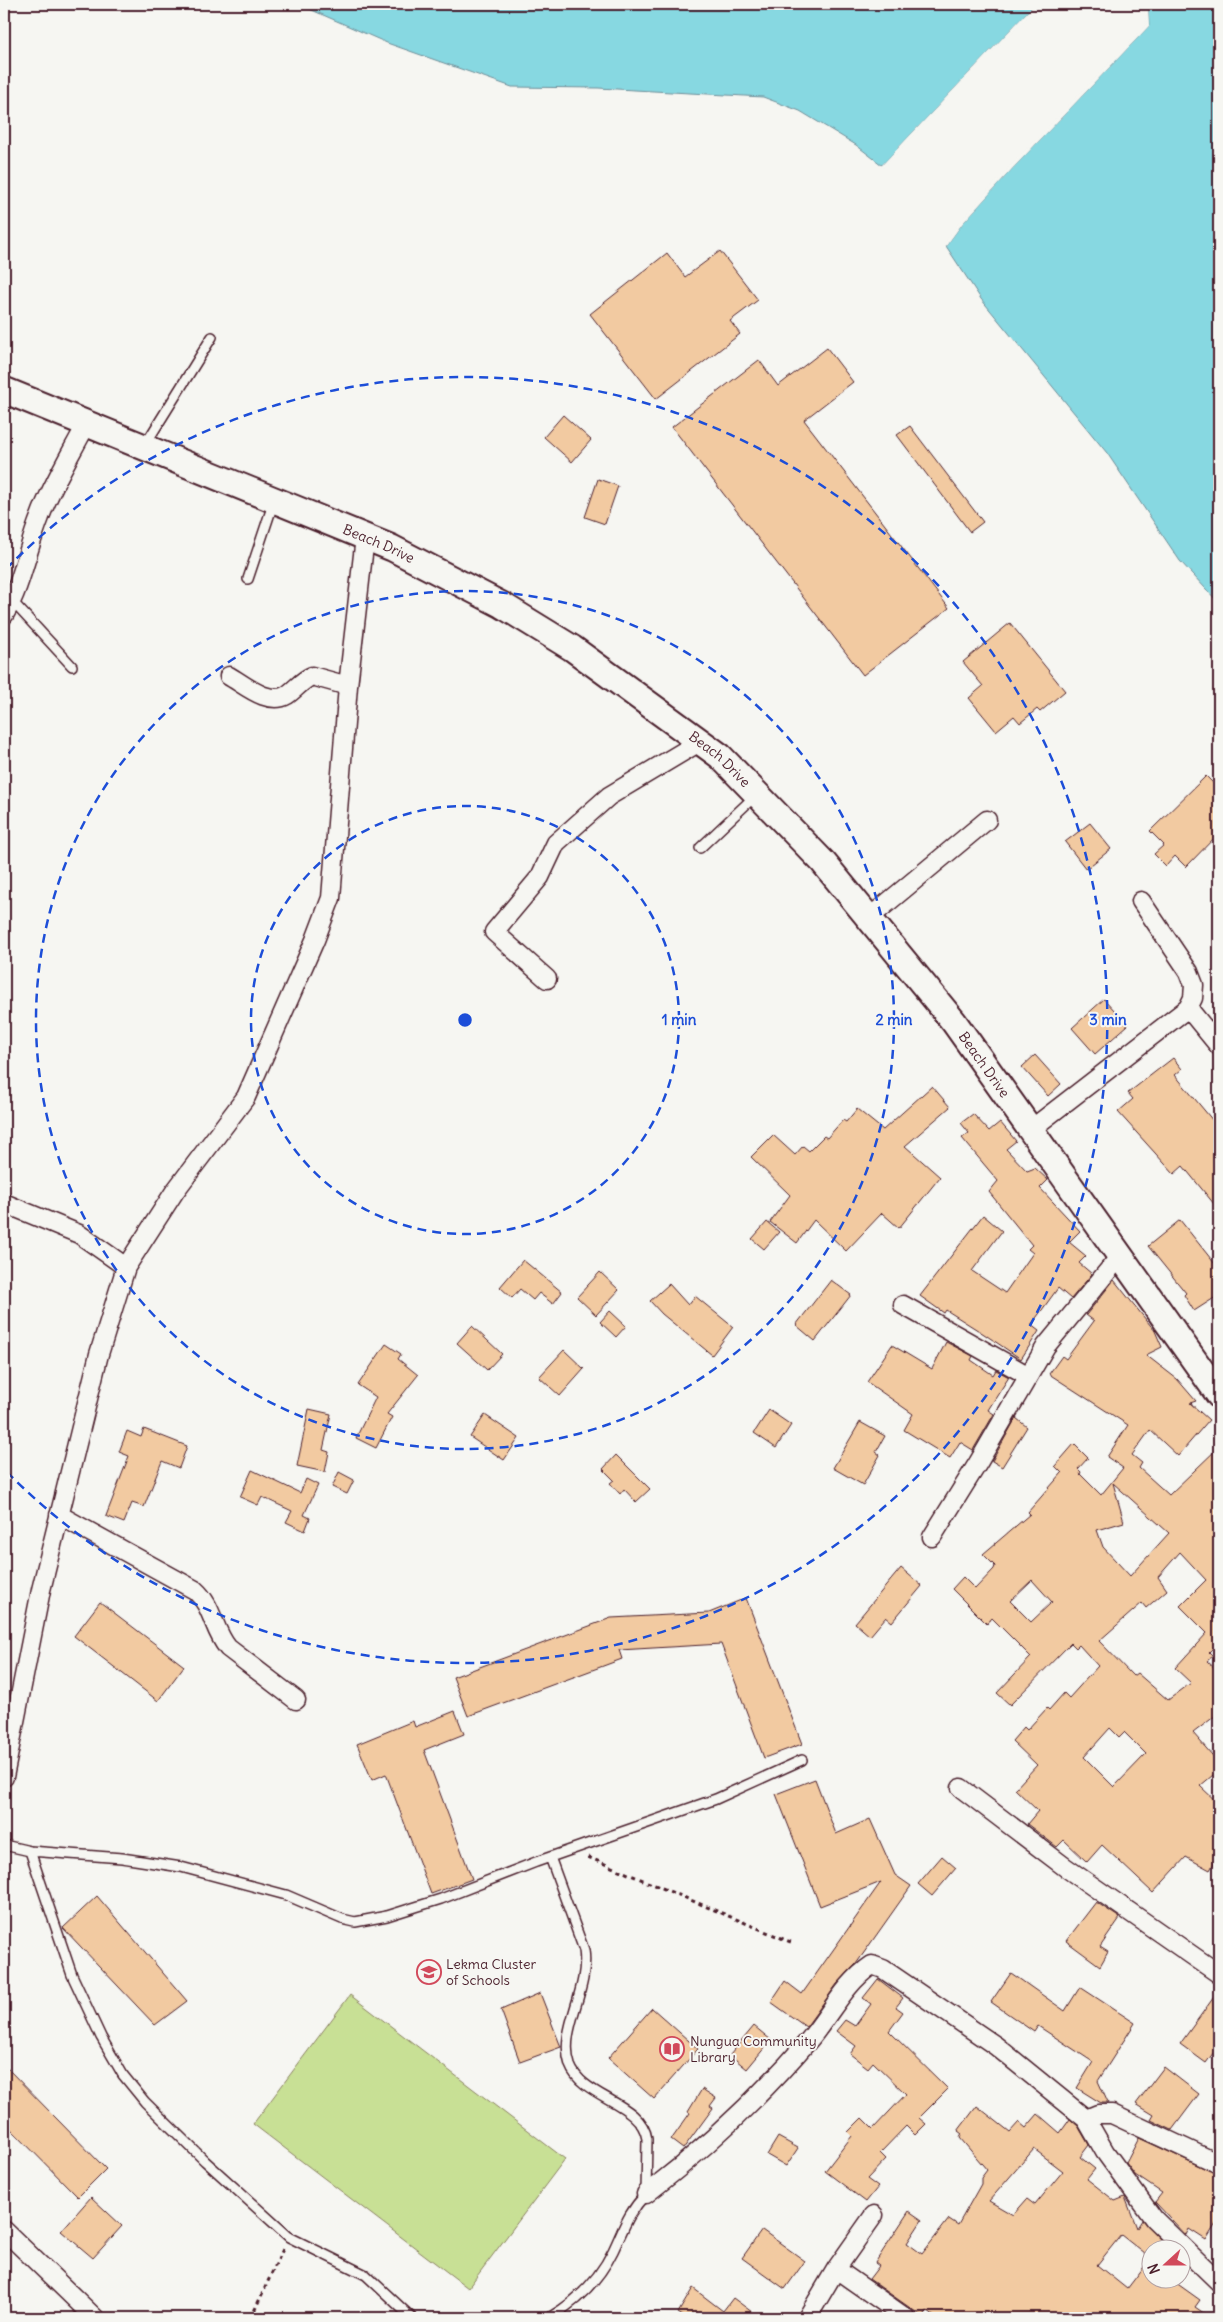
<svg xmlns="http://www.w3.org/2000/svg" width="1223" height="2322" viewBox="0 0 1223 2322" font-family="Delius,sans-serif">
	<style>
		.green { fill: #c8e095; stroke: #898060 }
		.water { fill: #87d8e1; stroke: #6f8e98 }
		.pier { fill: #f6f6f2 }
		.building { fill: #f2caa1; stroke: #4a1f2b; fill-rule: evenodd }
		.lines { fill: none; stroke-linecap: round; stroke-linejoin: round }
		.lane-casing { stroke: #4a1f2b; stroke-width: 12 }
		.street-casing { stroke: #4a1f2b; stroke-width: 21 }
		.secondary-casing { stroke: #4a1f2b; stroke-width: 29 }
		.path { stroke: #4a1f2b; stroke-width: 3; stroke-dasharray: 4 4; stroke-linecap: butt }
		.lane { stroke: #f6f6f2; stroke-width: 9 }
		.street { stroke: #f6f6f2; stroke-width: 18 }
		.secondary { stroke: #f6f6f2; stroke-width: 25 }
		.ring { fill: none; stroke: #1d4ed8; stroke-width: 2.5; stroke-dasharray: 9 6 }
		.labels { text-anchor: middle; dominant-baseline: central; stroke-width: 4; stroke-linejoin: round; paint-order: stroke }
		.street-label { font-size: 14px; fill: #4a1f2b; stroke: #f6f6f2 }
		.poi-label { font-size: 14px; fill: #4a1f2b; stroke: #f6f6f2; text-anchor: start }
		.centre { fill: #1d4ed8; stroke: #f6f6f2; stroke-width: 2.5 }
		.ring-label { font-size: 15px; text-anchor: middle; font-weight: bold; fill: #1d4ed8; stroke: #f6f6f2; stroke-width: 4; stroke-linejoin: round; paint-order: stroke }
	</style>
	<rect width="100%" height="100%" fill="#f6f6f2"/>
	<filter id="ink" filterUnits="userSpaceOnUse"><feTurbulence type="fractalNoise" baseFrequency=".02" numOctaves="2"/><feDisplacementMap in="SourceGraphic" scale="10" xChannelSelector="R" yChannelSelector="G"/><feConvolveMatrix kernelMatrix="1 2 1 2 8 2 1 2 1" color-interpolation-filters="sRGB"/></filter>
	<g filter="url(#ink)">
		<!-- green -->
		<path class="green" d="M350,1995L565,2159L468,2288L253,2124Z"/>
		<!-- water -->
		<path class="water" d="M298,4H1035L882,165L856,145L800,111L763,97L598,88L512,87L387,43Z
			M1148,4H1219V603L1180,561L1107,453L981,299L946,246L962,224L1012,169L1149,26Z"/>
		<!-- pier -->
		<path class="pier" d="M1035,4H1038L1029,15L987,56L883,167L882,165Z
			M1145,4H1148L1149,26L1012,169L962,224L946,246L944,244L960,222L1010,167L1147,25Z"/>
		<!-- building -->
		<path class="building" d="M720,251L758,300L730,321L740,334L656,399L590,314L667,253L685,277Z
			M827,348L853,382L804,420L949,608L863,675L672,427L759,360L778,386Z
			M563,415L591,440L572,462L544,437Z
			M910,426L983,522L970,532L897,435Z
			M598,479L618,486L605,524L585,517Z
			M1010,623L1065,691L1040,712L1037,709L1020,723L1014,716L996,731L969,698L983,686L963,662Z
			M1206,776L1219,789V833L1186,867L1175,856L1166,866L1154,854L1164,845L1150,831Z
			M1090,823L1111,849L1086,869L1065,842Z
			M1104,999L1128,1025L1095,1054L1072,1028Z
			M1035,1055L1061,1084L1048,1096L1022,1067Z
			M1173,1058L1182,1069L1175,1075L1219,1128V1210L1183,1166L1174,1174L1118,1112L1133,1099L1128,1093Z
			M932,1086L950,1107L905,1146L940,1177L899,1228L882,1213L846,1251L814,1220L797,1243L770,1222L790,1195L751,1157L773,1135L795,1155L803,1146L809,1151L824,1136L827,1138L843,1120L846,1122L857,1109L883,1130Z
			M973,1114L989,1131L1000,1122L1016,1141L1006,1149L1027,1171L1035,1168L1048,1180L1040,1188L1080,1231L1069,1242L1086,1256L1079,1263L1092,1274L1071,1299L1058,1288L1031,1325L1039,1331L1021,1359L984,1334L946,1310L944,1313L920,1296L983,1215L1002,1231L972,1271L1005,1293L1033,1253L1028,1249L1032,1245L989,1192L998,1181L962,1138L969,1133L961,1123Z
			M1180,1220L1219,1269V1295L1194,1311L1184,1295L1186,1293L1148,1246Z
			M767,1222L779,1232L764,1249L752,1239Z
			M523,1260L562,1292L553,1304L539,1293L533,1300L520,1289L512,1298L500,1287Z
			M600,1272L619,1290L596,1315L577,1297Z
			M831,1280L851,1295L815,1341L796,1325Z
			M1114,1280L1155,1331L1162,1347L1146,1355L1177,1379L1196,1401L1190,1403L1209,1420L1178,1456L1150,1430L1132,1455L1142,1463L1139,1468L1169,1495L1219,1447V1646L1217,1644L1209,1652L1213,1656L1207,1661L1219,1672V1713L1193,1733L1219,1763V1770L1200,1786L1219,1804V1854L1210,1870L1186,1857L1153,1893L1102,1845L1087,1862L1064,1840L1057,1847L1027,1824L1038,1811L1015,1789L1037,1765L1012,1741L1024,1727L1027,1730L1047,1708L1049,1710L1064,1693L1069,1698L1098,1666L1079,1645L1076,1648L1071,1643L1010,1705L997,1693L1031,1657L992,1618L987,1624L952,1589L963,1577L975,1589L994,1569L995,1566L983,1554L1030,1514L1028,1512L1062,1473L1055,1466L1074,1444L1088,1458L1078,1469L1081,1472L1080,1474L1101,1495L1123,1468L1107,1457L1128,1425L1049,1374L1062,1356L1066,1359L1094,1321L1086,1315ZM1113,1483L1169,1533L1130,1576L1103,1547L1097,1530L1124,1522ZM1180,1552L1206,1580L1180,1606L1207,1633L1175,1668L1191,1683L1168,1700L1137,1673L1133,1676L1099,1641L1142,1603L1146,1608L1167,1590L1158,1577ZM1032,1580L1052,1602L1031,1622L1010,1601ZM1110,1728L1119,1737L1124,1732L1146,1754L1114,1787L1084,1757Z
			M669,1284L688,1305L695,1296L733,1327L712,1355L662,1314L650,1301Z
			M610,1311L626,1326L616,1337L600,1322Z
			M472,1326L502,1354L487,1370L457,1343Z
			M946,1342L973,1356L971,1360L993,1375L996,1370L1009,1377L988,1410L994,1414L973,1450L960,1442L950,1458L904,1430L913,1414L867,1382L892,1345L932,1369Z
			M386,1344L401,1354L398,1359L418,1375L387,1414L392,1417L376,1448L356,1438L376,1397L358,1385Z
			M564,1350L584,1369L560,1396L539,1377Z
			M309,1409L331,1414L323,1450L329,1452L325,1472L297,1466Z
			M769,1410L791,1425L776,1448L754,1433Z
			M485,1415L519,1438L504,1460L470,1437Z
			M1016,1418L1027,1427L1002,1467L992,1461Z
			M860,1422L885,1436L876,1452L880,1455L863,1485L833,1468Z
			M144,1429L187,1446L179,1468L162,1461L144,1507L132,1503L124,1523L106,1516L129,1456L119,1452L127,1431L141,1437Z
			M616,1455L650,1489L636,1502L624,1489L620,1494L610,1483L614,1480L603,1469Z
			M252,1470L300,1493L306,1479L318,1485L304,1515L310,1518L305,1531L286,1522L292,1511L262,1497L258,1505L240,1497Z
			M339,1472L354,1480L347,1494L332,1487Z
			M901,1568L922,1586L892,1622L886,1617L870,1636L855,1623Z
			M746,1598L802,1744L764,1758L721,1644L619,1650L622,1659L468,1716L453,1677L611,1618L709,1613Z
			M100,1602L184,1666L158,1701L74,1636Z
			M455,1711L464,1734L424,1750L472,1879L431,1894L386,1774L372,1780L357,1744L413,1721L415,1727Z
			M815,1779L836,1834L870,1819L895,1875L911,1886L856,1964L837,1984L806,2027L771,2002L785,1981L802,1994L881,1882L820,1906L776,1794Z
			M942,1856L956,1868L932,1896L918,1884Z
			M97,1896L187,2001L155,2025L63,1928Z
			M1096,1902L1120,1918L1100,1947L1108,1952L1100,1966L1066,1941Z
			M1011,1973L1065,2011L1080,1987L1135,2023L1098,2081L1108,2103H1101L1077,2088L1093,2062L1038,2026L1034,2032L991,2002Z
			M878,1979L903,1998L896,2007L903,2012L889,2031L948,2089L919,2118L926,2124L915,2135L906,2126L880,2153L886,2159L867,2179L878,2187L866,2202L825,2171L852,2136L848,2132L862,2118L873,2129L906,2094L873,2062L868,2068L850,2054L856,2046L836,2031L845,2020L855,2026L871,2004L863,1998Z
			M1219,1990V2045L1206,2063L1180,2044Z
			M540,1993L561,2047L520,2062L501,2010Z
			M652,2008L698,2049L654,2099L608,2058Z
			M754,2026L771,2040L747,2069L730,2055Z
			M4,2065L106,2169L78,2197L4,2122Z
			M1164,2067L1199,2094L1172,2130L1151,2120L1154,2115L1136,2104Z
			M702,2089L716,2098L710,2106L713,2108L683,2149L671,2140L690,2113L688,2112Z
			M977,2106L1010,2132L1019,2122L1026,2128L1038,2114L1060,2133L1070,2119L1078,2126L1089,2145L1080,2157L1095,2169L1087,2179L1115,2201L1125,2197L1137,2228L1142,2220L1170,2250H1150V2258L1121,2235L1097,2265L1127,2289L1150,2259V2280H1172L1200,2300L1195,2307L1211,2318H936L927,2311L923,2317L869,2279L879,2266L875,2263L909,2211L922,2220L907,2243L922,2254L949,2219L958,2225L981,2184V2178L987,2170L960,2138L962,2134L958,2131ZM1034,2149L1063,2171L1035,2205L1027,2199L1013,2215L989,2201Z
			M778,2137L798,2148L786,2166L767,2155Z
			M1139,2138L1219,2175V2219L1206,2240L1189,2229L1186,2235L1155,2202L1162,2193L1135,2175L1126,2163Z
			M91,2197L122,2226L93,2258L61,2231Z
			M762,2230L805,2261L785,2289L742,2258Z
			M693,2288L723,2311L733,2298L760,2318H686L678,2313Z"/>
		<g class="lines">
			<defs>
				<path id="lane" d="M145,445L212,337
					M248,579L274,501
					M12,601L72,666
					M700,848L755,796
					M4,1845L30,1851L122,1858L181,1867L286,1895L342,1919L355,1922L387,1916L441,1899L536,1862L716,1799L802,1760
					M30,1851L72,1975L101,2037L123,2075L145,2102L205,2161L289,2237L366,2275L412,2318
					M549,2318C576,2302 599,2280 613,2251C624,2228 628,2213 646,2194L647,2139C642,2102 582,2098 570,2065C558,2029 590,1991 584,1950L550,1857"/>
				<path id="street" d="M4,615C22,585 27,549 40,517C52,484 71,454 87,423
					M229,676C245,685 268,706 287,695C296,689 302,680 312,676L348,686
					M869,918L987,820
					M547,979L494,932L540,877L556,843L609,796L701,741
					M1188,1008L1219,1046
					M1030,1130L1188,1008L1193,998L1194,985L1189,972L1141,901
					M4,1203L79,1234L126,1267
					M903,1305L1027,1375
					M59,1515L195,1590C213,1606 213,1630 228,1648L296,1700
					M932,1537L978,1463L1046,1346L1121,1255
					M4,1777L41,1590L99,1354L126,1267L175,1191L246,1097L315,940L331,898L348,686L365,537
					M961,1788L1065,1867L1219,1974
					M1086,2119L1098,2114H1112L1219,2164
					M646,2194C706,2148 760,2097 809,2040C830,2015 845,1983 872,1965L883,1969L996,2046L1086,2119L1105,2152L1154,2219L1219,2282
					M4,2230L95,2318
					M836,2269L906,2318
					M807,2318L836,2269L874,2215"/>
				<g id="secondary">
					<path id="s1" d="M4,390L392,548L502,605L572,648L720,756L823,862L954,1022L1219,1395"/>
				</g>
			</defs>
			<!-- lane casing -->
			<use href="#lane" class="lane-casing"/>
			<!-- street casing -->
			<use href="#street" class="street-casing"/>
			<!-- secondary casing -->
			<use href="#secondary" class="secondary-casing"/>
			<!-- path -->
			<path class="path" d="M588,1857L793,1943
				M251,2318L283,2249"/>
			<!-- lane -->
			<use href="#lane" class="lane"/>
			<!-- street -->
			<use href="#street" class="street"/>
			<!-- secondary -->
			<use href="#secondary" class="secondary"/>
		</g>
	</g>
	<!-- distance rings -->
	<g class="ring">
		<circle cx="465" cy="1020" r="214"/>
		<circle cx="465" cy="1020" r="429"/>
		<path d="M6 569A643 643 0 1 1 6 1471"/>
	</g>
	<!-- icons -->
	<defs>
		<symbol id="school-ring" viewBox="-11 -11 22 22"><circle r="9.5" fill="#f6f6f2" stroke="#d1495b" stroke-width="1.5"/><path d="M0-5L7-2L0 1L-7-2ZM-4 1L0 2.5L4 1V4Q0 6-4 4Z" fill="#d1495b"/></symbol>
		<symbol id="library-ring" viewBox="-11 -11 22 22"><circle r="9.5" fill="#f6f6f2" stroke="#d1495b" stroke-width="1.5"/><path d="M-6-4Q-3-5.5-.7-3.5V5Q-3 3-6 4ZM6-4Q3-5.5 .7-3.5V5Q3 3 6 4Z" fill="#d1495b"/></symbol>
	</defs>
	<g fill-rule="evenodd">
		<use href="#school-ring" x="415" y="1958" width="28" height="28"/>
		<use href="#library-ring" x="658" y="2035" width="28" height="28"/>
	</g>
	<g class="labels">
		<!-- street labels -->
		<g class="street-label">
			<text stroke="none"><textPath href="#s1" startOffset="405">Beach Drive</textPath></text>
			<text stroke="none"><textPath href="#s1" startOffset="810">Beach Drive</textPath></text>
			<text stroke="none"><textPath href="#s1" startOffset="1215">Beach Drive</textPath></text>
		</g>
		<!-- poi labels -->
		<g class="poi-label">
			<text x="446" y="1964">Lekma Cluster<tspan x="446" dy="16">of Schools</tspan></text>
			<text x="690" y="2041">Nungua Community<tspan x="690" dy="16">Library</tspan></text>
		</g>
	</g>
	<circle cx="465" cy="1020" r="8" class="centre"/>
	<g class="ring-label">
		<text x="679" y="1025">1 min</text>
		<text x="894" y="1025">2 min</text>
		<text x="1108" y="1025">3 min</text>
	</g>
	<!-- margin -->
	<rect width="1223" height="2322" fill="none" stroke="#f6f6f2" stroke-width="20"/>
	<rect x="10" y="10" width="1203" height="2302" fill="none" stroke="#4a1f2b" stroke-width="2" filter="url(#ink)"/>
	<!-- north arrow -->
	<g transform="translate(1166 2264) rotate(249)"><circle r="24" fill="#f6f6f2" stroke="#b1a0a2"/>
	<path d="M0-4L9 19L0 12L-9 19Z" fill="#d1495b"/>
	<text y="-8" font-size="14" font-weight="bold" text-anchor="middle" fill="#4a1f2b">N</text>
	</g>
</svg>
